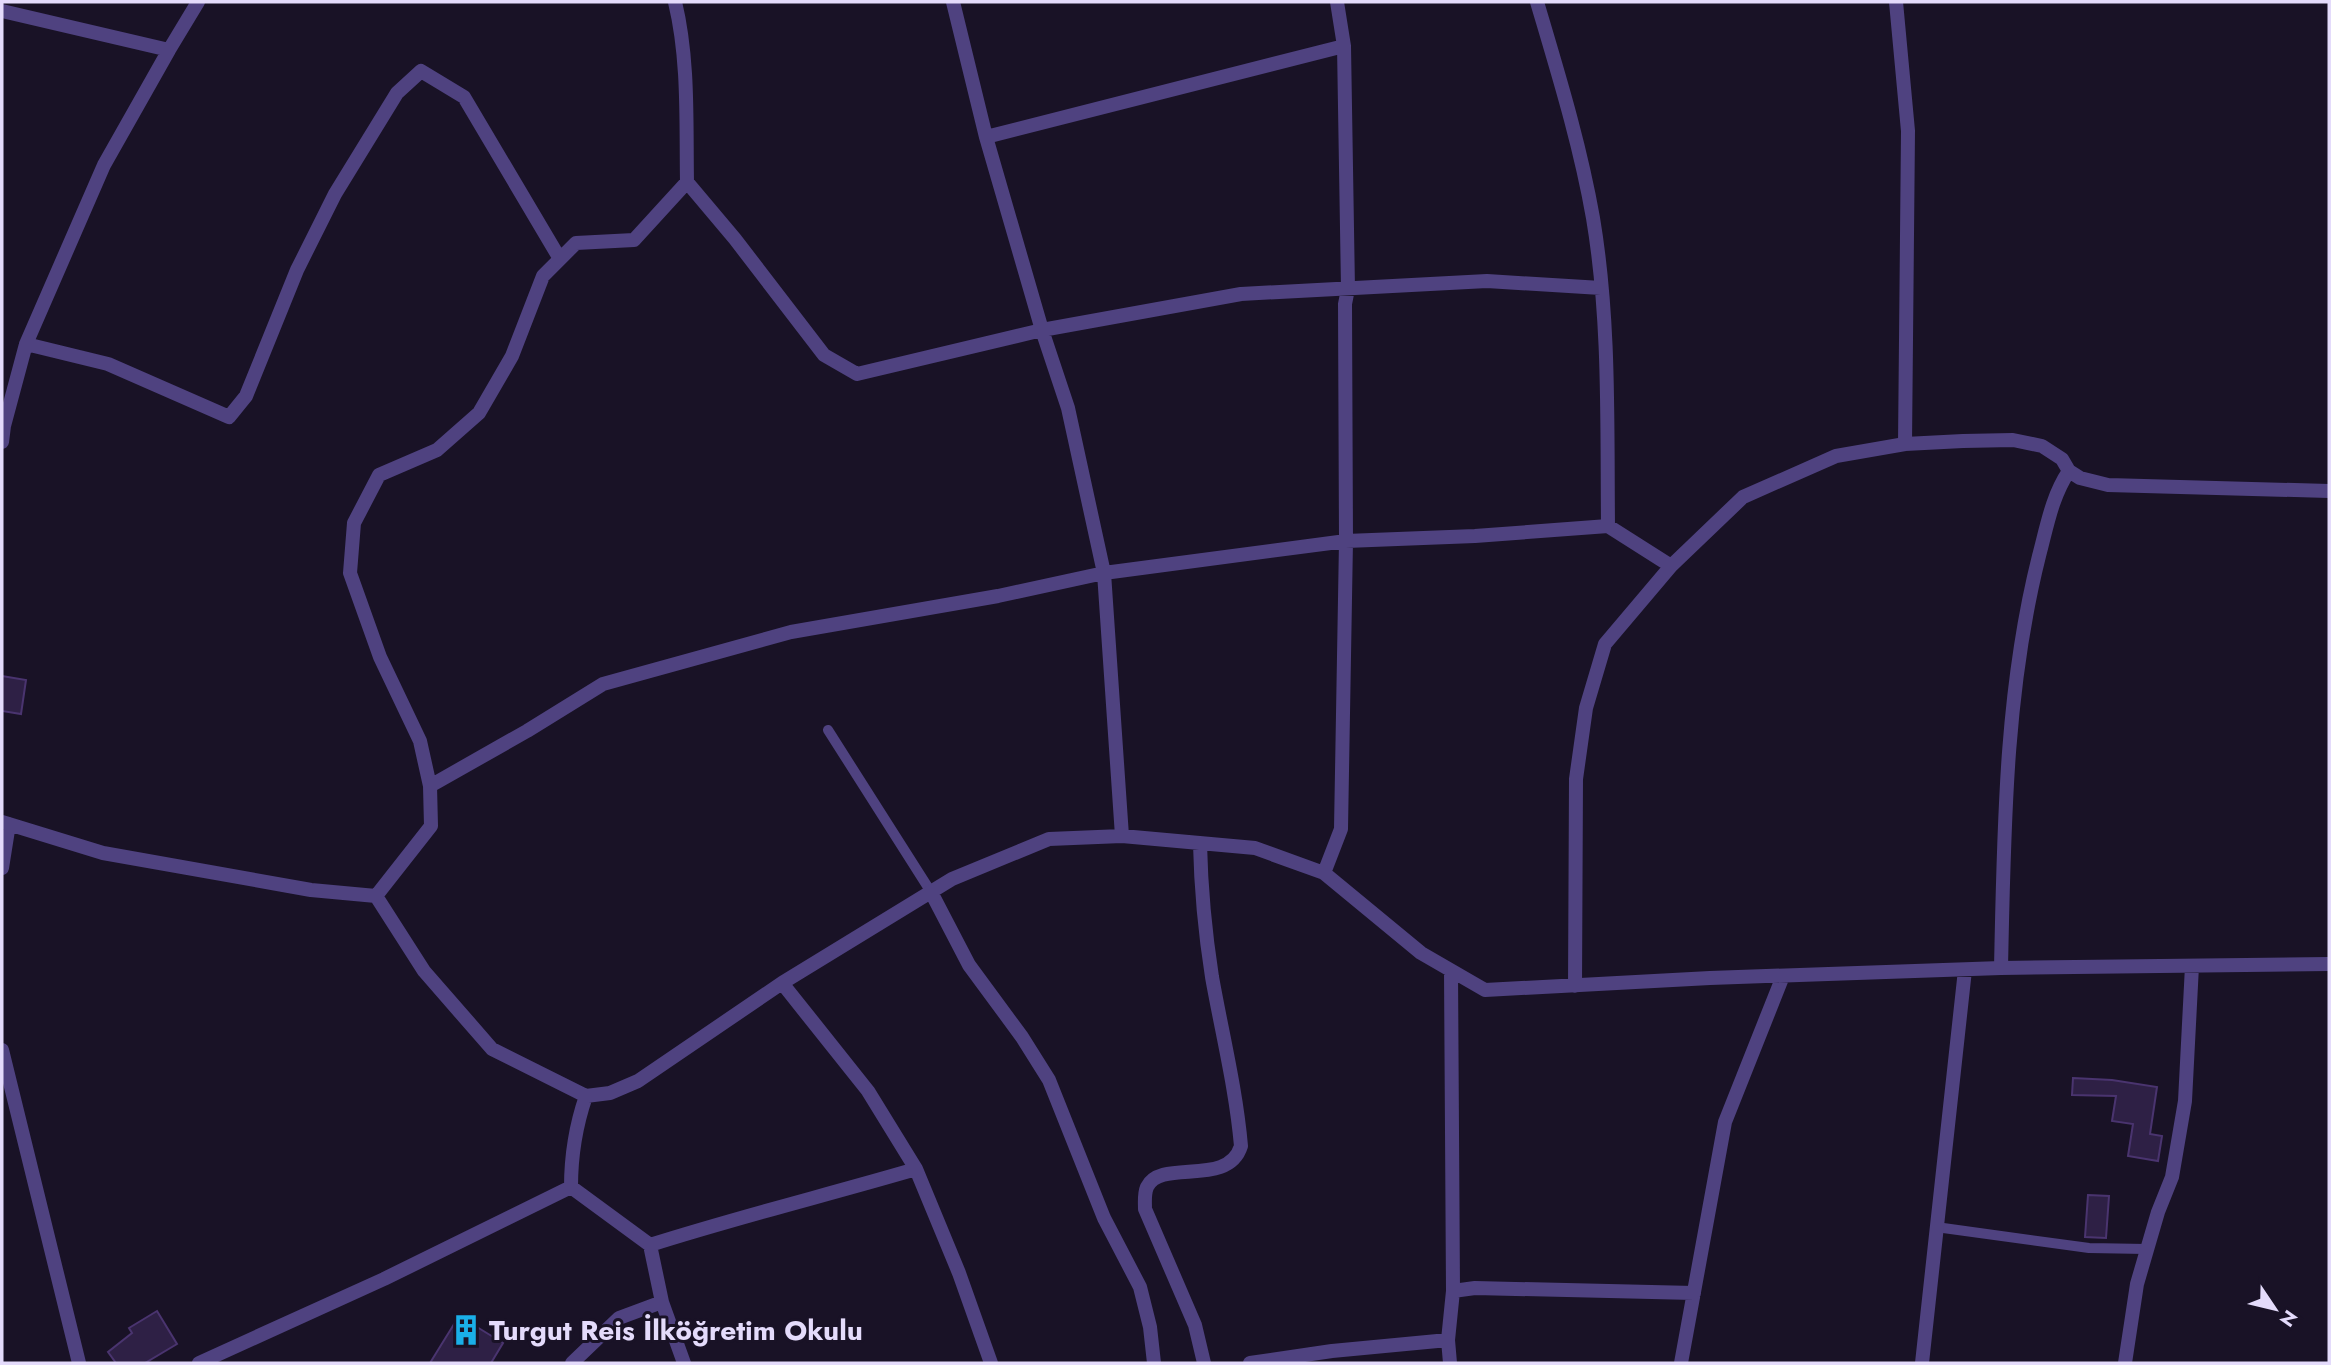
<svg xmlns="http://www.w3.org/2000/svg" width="2331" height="1365" viewBox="0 0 2331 1365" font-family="Jost,sans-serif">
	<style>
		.building { fill: #2e2045; stroke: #4a346f; stroke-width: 2 }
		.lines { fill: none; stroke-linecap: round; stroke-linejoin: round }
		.service { stroke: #4f4280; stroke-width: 10 }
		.minor { stroke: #4f4280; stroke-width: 14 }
		.labels { text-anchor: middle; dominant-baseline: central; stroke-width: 6; stroke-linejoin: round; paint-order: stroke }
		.poi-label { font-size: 28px; font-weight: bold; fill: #e4dbfb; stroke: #191226; text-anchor: start }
	</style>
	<rect width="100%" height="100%" fill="#191226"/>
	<!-- building -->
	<path class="building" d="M2,676L26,680L21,714L2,711Z
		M2073,1078L2112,1080L2157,1087L2150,1134L2162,1136L2158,1161L2128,1156L2133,1124L2112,1121L2116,1096L2072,1095Z
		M2088,1195L2109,1196L2106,1238L2085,1237Z
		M157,1311L177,1344L145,1363H116L108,1352L132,1333L129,1328Z
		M459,1316L503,1343L491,1363H430Z"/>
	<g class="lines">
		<!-- service -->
		<path class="service" d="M828,730L931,892
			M1936,1227L2089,1248L2146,1249"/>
		<!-- minor -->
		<path class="minor" d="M675,2C689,60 686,122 687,182L735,239L824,355L857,374L1042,330L1241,294L1487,281L1601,288
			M953,2L986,137L1042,330L1068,408L1104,573L1122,836
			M1537,2C1558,73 1580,144 1593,218C1610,319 1607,424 1608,526
			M1896,2L1908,131L1905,444
			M2,11L169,50
			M986,137L1344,46
			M26,344L108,364L229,417L246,396L297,270L335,194L397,93L421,71L464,97L560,259
			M2,442L4,426L26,344L104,165L169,50L198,2
			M430,786L527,731L603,684L791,632L998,596L1104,573L1346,541L1475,536L1608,526L1671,566
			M2,822L103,853L311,890L376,896
			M1200,844C1201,889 1205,932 1212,977C1222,1033 1236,1089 1241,1146C1228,1188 1161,1158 1147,1187C1144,1194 1145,1202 1145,1209L1195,1325L1204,1363
			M2,868L9,824
			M1324,873L1341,829L1346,541L1345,304L1348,289L1344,46L1337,2
			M931,892L969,965L1022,1037L1049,1080L1104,1218L1140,1287L1150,1327L1154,1363
			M2001,968C2004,830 2005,691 2039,556C2047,526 2052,496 2069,471
			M782,983L868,1091L916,1169L959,1273L991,1363
			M1575,986L1576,779L1586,708L1605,644L1671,566L1743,497L1836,456L1905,444L1963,441L2013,440L2042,446L2062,459L2069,471L2080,478L2108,485L2329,491
			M2,1050L79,1363
			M586,1096L492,1049L424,971L376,896L431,826L430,786L420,741L380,657L350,573L354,523L379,475L437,450L479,413L512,356L543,276L576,243L634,240L687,182
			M650,1245C738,1217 827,1195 916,1169
			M1453,1291L1475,1288L1694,1293
			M199,1363L384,1279L571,1187
			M572,1363L619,1318L662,1302
			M684,1363L662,1302L650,1245L571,1187C571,1156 576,1125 586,1096L610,1093L638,1081L782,983L952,879L1049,839L1122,836L1255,848L1324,873L1421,953L1485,990L1710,978L2001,968L2329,964
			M1250,1363L1332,1351L1448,1340
			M1450,1363L1448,1340L1453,1291L1451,971
			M1681,1363L1725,1122L1783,976
			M1922,1363L1965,970
			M2125,1363L2137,1284L2158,1212L2172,1177L2185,1101L2192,966"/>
	</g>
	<!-- icons -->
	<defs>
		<symbol id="building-bare" viewBox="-9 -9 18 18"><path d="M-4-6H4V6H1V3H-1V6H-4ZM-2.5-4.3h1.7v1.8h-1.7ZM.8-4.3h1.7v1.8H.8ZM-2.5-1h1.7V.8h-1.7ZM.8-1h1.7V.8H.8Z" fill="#1aafe8" stroke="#191226" stroke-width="2.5" paint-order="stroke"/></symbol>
	</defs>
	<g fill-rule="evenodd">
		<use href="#building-bare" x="444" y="1308" width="44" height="44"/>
	</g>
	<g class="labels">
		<!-- poi labels -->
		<g class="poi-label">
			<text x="489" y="1330">Turgut Reis İlköğretim Okulu</text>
		</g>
	</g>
	<!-- border -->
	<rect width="2331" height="1365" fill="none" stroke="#e4dbfb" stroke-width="7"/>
	<!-- north arrow -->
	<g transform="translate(2275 1309) rotate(125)" stroke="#191226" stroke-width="5" paint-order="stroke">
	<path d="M0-5L12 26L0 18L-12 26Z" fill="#e4dbfb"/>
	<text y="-10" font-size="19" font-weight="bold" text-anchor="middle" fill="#e4dbfb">N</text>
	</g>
</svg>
